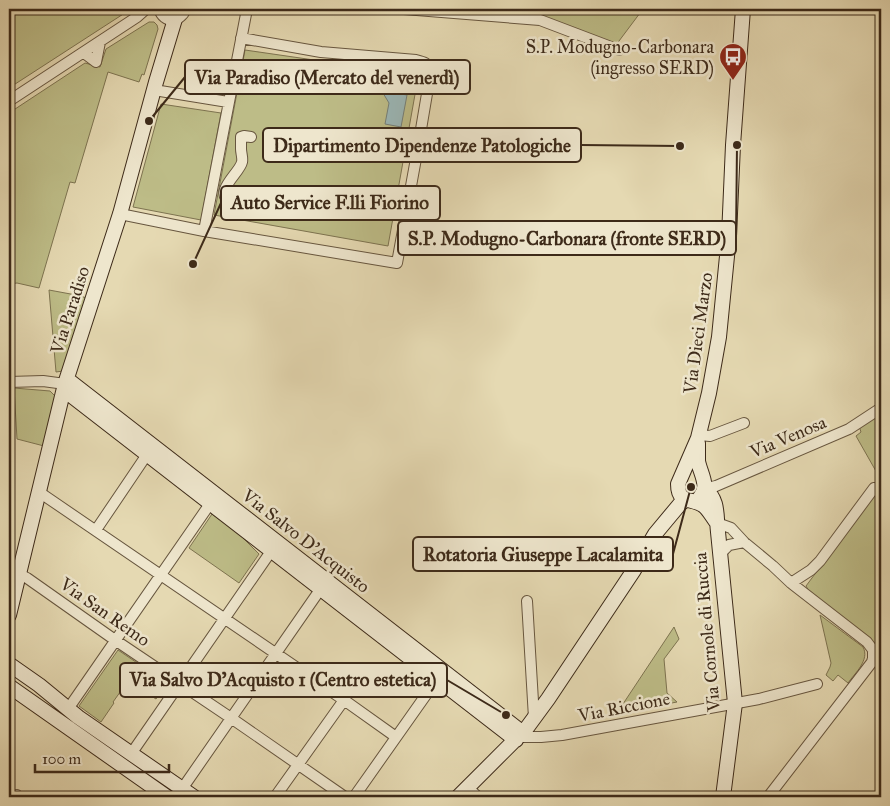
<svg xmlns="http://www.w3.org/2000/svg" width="890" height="806" viewBox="0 0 890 806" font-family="'IM FELL Great Primer',serif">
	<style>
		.green { fill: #bdbc87; stroke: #7d7350 }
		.water { fill: #9bb7b7; stroke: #757f78 }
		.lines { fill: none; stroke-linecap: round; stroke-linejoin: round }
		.street-casing { stroke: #67563f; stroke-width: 12 }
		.secondary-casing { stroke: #3d2a19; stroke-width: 16 }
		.street { stroke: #eee6cd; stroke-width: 10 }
		.secondary { stroke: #eee6cd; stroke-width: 14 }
		.labels { text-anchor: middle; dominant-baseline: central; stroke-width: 5; stroke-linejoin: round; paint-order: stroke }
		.poi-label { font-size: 18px; fill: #3d2a19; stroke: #eee6cd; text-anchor: end }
		.street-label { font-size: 18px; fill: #3d2a19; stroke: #eee6cd }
		.leader { fill: none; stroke: #3d2a19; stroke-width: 2 }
		.callout-dot { fill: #3d2a19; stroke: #eee6cd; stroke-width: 2 }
		.callout { fill: #eee6cd; stroke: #3d2a19; stroke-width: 2 }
		.callout-label { font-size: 19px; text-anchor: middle; font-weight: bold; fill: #3d2a19 }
	</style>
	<rect width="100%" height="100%" fill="#e5d9b2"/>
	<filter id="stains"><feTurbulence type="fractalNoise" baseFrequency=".004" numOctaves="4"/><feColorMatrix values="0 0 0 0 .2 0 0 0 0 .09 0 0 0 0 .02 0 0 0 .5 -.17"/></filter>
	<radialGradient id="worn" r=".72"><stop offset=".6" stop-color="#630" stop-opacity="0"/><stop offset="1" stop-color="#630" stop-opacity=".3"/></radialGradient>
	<!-- green -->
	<path class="green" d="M9,9H131L9,88Z
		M452,9H643L616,45L542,16Z
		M149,22H154L157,25L158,29L144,75L142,74L139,82L108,72L75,183L70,182L39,288L17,283L9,284V113L85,63L100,67L106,49Z
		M245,50L390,71L419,72L388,246L214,215Z
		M161,104L221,113L201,220L133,207Z
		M49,290L76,295L87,298L63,371L56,372Z
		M14,388L50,391L56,397L44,446L17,439Z
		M881,412V649L813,598L806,586L879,488L877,473L856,436L861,432L858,423Z
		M212,514L237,532L259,554L239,583L189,548Z
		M820,615L863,647C870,660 855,673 848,683L838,675L833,681L826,675L830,667L831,663Z
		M674,627L679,639L664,659L667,693L677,702L617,713Z
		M118,650L167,683L156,699L128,681L113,702L114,703L101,722L79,706Z"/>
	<!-- water -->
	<path class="water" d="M391,83L397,85L401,94L407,95L401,127L385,124L389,103L383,93L385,86Z"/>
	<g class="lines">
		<defs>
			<path id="street" d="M159,9C164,24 180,23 186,9
				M404,9L540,20L619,50
				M84,53L96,62L100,42
				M154,90L228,102
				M9,101L137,17L146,9
				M251,137L244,136L241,137C241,141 241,145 241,149C241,153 243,158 242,162C240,173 211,193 232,202L280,210
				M120,214L204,231L397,263L417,153L431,70C428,63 424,62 416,60L321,52L241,38
				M204,231L247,9
				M9,382L43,381L65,384
				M699,435L710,436L744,423
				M705,489L707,488L716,486L849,429L881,408
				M39,492L344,700L396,737
				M717,523L731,528L744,542L773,566L791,583L867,642L873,650V658
				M96,530L150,450
				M720,554L729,545L744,542
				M19,574L27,578L115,640L231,718L345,797
				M791,583L811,570L820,561L874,488
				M527,601L534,718
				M68,709L214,498
				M519,737H541L562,735L759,699L817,684
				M131,754L274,547
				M468,788L478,797
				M182,789L324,584
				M16,797L17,795
				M275,797L344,700
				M354,797L440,675
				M768,797L872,662L873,658"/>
			<path id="secondary" d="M67,379L523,733
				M64,390L516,740
				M698,443C698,449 698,455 698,461C700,473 710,486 700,497
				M705,489C719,500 716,516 718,532L735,703L723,797
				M717,523C713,518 709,510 704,506C692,497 678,505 678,484L698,438L709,393L719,337L729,236L733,145L743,9
				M9,615L65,384L120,214L156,82L175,19
				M9,664L39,685L78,717L194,797
				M9,686L167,797
				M458,797L526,729L548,699L634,570L655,534L680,504L685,500"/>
		</defs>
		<!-- street casing -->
		<use href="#street" class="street-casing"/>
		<!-- secondary casing -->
		<use href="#secondary" class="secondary-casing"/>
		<!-- street -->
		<use href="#street" class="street"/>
		<!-- secondary -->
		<use href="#secondary" class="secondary"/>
	</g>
	<!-- icons -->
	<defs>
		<symbol id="bus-pin" viewBox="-11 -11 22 30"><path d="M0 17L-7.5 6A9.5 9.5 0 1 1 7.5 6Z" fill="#8f2418" stroke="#eee6cd"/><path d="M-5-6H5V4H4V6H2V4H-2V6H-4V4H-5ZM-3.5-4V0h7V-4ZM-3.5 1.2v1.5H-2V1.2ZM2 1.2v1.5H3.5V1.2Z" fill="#fff"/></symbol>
	</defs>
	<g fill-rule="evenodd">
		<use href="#bus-pin" x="717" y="41" width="32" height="43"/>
	</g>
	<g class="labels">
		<!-- poi labels -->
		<g class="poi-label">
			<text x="714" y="47">S.P. Modugno-Carbonara<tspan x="714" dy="21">(ingresso SERD)</tspan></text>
		</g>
		<!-- street labels -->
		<g class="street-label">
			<text transform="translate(70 310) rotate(-72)">Via Paradiso</text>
			<text transform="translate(698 333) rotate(-82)">Via Dieci Marzo</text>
			<text transform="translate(788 437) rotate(-23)">Via Venosa</text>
			<text transform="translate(306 541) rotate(38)">Via Salvo D'Acquisto</text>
			<text transform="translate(105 612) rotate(35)">Via San Remo</text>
			<text transform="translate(707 632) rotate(-95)">Via Cornole di Ruccia</text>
			<text transform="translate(624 707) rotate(-11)">Via Riccione</text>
		</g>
	</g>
	<!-- callouts -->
	<path class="leader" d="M149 121L185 77M680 146L581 145M193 264L221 203M737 145L736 238M691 487L673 554M506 715L447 680"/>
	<g class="callout-dot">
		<circle cx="149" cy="121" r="5"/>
		<circle cx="680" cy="146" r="5"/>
		<circle cx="193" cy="264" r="5"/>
		<circle cx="737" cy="145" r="5"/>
		<circle cx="691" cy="487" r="5"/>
		<circle cx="506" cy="715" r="5"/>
	</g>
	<g class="callout">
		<rect x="185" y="60" width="285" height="34" rx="5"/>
		<rect x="263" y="128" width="318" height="34" rx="5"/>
		<rect x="221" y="186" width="219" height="34" rx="5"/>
		<rect x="398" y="221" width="338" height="34" rx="5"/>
		<rect x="413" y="537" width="260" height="34" rx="5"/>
		<rect x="120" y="663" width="327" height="34" rx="5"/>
	</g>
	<g class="callout-label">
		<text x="327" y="84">Via Paradiso (Mercato del venerdì)</text>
		<text x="422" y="152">Dipartimento Dipendenze Patologiche</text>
		<text x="330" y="209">Auto Service F.lli Fiorino</text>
		<text x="567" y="245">S.P. Modugno-Carbonara (fronte SERD)</text>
		<text x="543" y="561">Rotatoria Giuseppe Lacalamita</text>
		<text x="283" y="686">Via Salvo D’Acquisto 1 (Centro estetica)</text>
	</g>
	<!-- margin -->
	<rect width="890" height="806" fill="none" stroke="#e5d9b2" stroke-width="30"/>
	<rect x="10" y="10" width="870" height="786" fill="none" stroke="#3d2a19" stroke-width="2.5"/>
	<rect x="15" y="15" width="860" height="776" fill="none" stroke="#3d2a19"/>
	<!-- scale -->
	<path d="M35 764v8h134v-8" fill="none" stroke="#3d2a19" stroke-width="2.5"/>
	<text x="42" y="764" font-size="15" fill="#3d2a19" stroke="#eee6cd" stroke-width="4" paint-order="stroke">100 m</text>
	<rect width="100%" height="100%" filter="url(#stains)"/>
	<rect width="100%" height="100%" fill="url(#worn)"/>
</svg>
